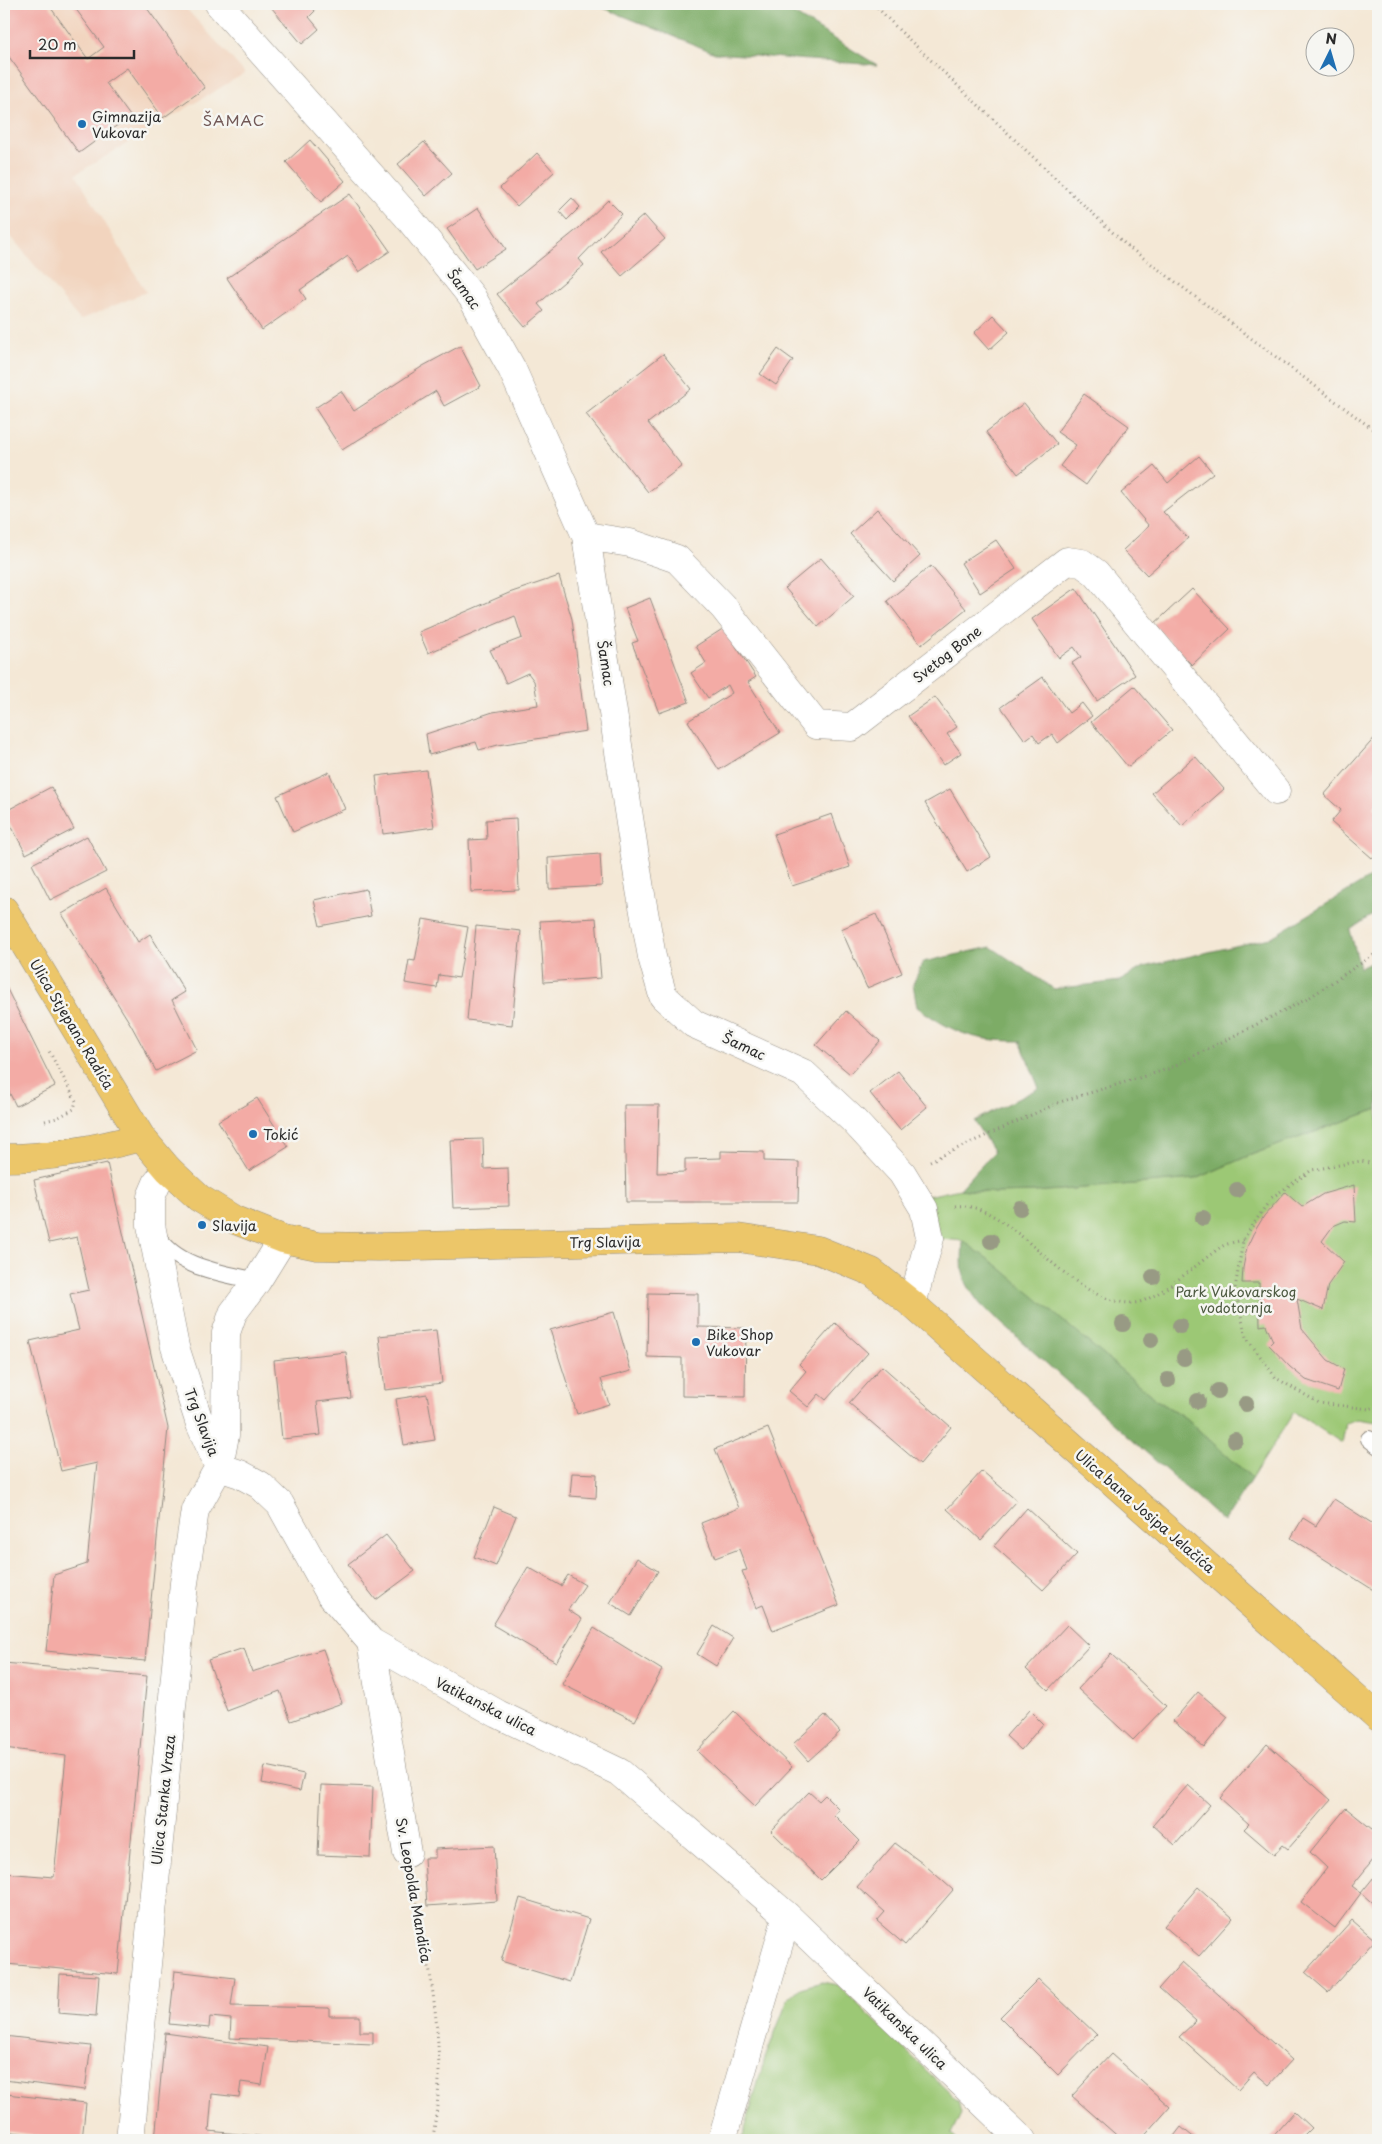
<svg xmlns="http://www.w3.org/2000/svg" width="1382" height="2144" viewBox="0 0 1382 2144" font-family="'Playpen Sans',sans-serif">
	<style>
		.built { fill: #f2d4be }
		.green { fill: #9cc875; stroke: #647a50 }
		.forest { fill: #7dac66; stroke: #546c48 }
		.building { fill: #f3aba5 }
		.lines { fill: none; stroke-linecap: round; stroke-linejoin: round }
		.service-casing { stroke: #908a80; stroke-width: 18 }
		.minor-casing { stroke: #908a80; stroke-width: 29 }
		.primary-casing { stroke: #908a80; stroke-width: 29 }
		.path { stroke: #908a80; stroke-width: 3; stroke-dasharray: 1 4; stroke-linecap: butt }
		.service { stroke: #fff; stroke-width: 16 }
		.minor { stroke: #fff; stroke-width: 28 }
		.primary { stroke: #ecc669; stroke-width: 28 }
		.tree { fill: #989a84 }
		.poi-dot { fill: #1f6fb2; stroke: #f6f6f2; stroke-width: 2 }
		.labels { text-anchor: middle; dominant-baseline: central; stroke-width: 5; stroke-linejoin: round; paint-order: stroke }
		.poi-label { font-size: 14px; fill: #2b2b2b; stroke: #f6f6f2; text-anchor: start }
		.street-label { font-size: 14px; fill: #2b2b2b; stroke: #f6f6f2 }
		.park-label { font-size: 14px; fill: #4d5a41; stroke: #f6f6f2 }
		.neighbourhood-label { font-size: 15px; letter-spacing: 1px; fill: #715856; stroke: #f6f6f2 }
	</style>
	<rect width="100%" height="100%" fill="#f6f6f2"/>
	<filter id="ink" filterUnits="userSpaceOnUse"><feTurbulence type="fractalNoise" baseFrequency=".02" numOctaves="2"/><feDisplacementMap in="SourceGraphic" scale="10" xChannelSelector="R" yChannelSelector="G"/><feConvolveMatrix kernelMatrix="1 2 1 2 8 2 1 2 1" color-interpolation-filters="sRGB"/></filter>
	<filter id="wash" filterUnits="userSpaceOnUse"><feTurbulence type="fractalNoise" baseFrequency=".0096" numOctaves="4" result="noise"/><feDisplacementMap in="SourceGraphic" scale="20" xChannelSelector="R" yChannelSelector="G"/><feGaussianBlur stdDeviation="1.12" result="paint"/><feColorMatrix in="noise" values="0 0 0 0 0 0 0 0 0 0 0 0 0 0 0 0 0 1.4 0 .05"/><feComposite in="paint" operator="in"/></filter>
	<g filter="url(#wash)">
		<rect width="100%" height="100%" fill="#f4e8d6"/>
		<!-- built -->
		<path class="built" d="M4,4H182L245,73L76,174L146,292L80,320L4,228Z"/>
		<!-- green -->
		<path class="green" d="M1378,1109V1422L1357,1419L1346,1423L1342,1443L1294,1412L1252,1478L1184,1417L1158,1401L963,1241L930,1238L918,1198L960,1189L995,1193L1034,1192L1195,1179L1248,1156Z
			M822,1982L838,1985L958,2101L961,2113L951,2134L957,2140H742L764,2061L788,1999L800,1988Z"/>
		<!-- forest -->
		<path class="forest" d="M594,4H778L877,65L715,53Z
			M1378,873V911L1350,930L1360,968L1378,959V1109L1248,1156L1195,1179L1034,1192L995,1193L960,1189L994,1152L974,1121L1039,1088L1020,1041C974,1041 955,1034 917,1007L913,984L923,962L991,947L1054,989L1120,981L1143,967L1270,938Z
			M963,1241L998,1266L1158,1401L1184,1417L1252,1478L1224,1522L981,1305C961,1279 961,1273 963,1241Z"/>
		<g id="blocks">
			<!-- building -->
			<path class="building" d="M4,4H48L88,59L104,47L72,4H144L205,88L163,118L127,68L106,83L130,116L79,153L4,50Z
				M274,4H313L311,6L315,11L309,17L319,29L302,44L271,7Z
				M310,140L345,181L321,202L286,162Z
				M424,142L452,173L426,196L398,164Z
				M537,153L554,172L517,206L500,188Z
				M350,194L390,251L359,272L348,256L300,290L306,299L262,330L227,278Z
				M572,198L580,207L567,220L559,211Z
				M608,200L622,214L579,259L584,265L538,304L544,311L525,327L497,294L579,228Z
				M478,208L506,249L475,269L447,229Z
				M644,215L665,239L622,276L601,252Z
				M993,315L1009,332L989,350L974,333Z
				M460,346L481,386L444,406L436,391L342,450L315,408L341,391L354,411L423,366Z
				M778,349L793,360L776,385L760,374Z
				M663,354L691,389L648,423L682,466L648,492L586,414Z
				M1084,394L1129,426L1086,485L1060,466L1076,445L1057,432Z
				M1024,403L1057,444L1018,474L986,432Z
				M1199,456L1213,473L1163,512L1188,538L1147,575L1123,550L1149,526L1121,493L1154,466L1168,483Z
				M877,509L920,556L893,581L850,534Z
				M996,540L1016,569L980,593L961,563Z
				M821,558L854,596L818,627L785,588Z
				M931,566L966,609L921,645L887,601Z
				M559,576L572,619L586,731L498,745L479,750L476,742L429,755L426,734L493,712L538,705L534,681L528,673L506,683L490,650L522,638L515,616L428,653L419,632L509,593Z
				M1076,588L1135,675L1097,701L1072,663L1081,657L1074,647L1059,658L1032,619Z
				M1192,589L1230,629L1192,665L1153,625Z
				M650,598L689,702L659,713L632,643L638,641L625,608Z
				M724,628L756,677L748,682L780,733L719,770L688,721L732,693L728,685L708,698L691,673L706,663L696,646Z
				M1043,677L1069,713L1082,703L1092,716L1058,743L1052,734L1039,743L1033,734L1025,740L1001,707Z
				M1134,686L1172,730L1128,767L1091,722Z
				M935,697L957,727L947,734L961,753L943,765L908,716Z
				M1378,734V801L1374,807L1378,811V851L1372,858L1331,822L1341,810L1324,795Z
				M1195,756L1224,789L1182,826L1152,793Z
				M426,770L434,827L383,834L376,776Z
				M329,772L345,809L293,832L277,796Z
				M51,787L74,829L26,854L4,812Z
				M950,789L991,857L967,872L925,803Z
				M832,814L850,867L792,886L774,834Z
				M516,818L519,890L471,892L469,840L487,839L486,820Z
				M87,836L106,872L50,900L32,864Z
				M600,854L602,886L549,889L548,858Z
				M106,888L138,942L150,934L185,992L172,1000L197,1050L156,1071L131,1025L62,914Z
				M366,889L371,916L320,926L314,900Z
				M876,914L902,973L867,988L841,929Z
				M596,918L601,978L544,982L540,921Z
				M423,919L468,927L459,978L439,975L437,988L405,983L409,960L415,961Z
				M476,926L521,931L512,1025L467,1020Z
				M4,983L55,1086L16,1106L4,1082Z
				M846,1011L880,1041L850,1074L816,1045Z
				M898,1071L927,1107L900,1130L870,1093Z
				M257,1098L288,1147L249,1171L218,1121Z
				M624,1105H659L657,1173L685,1172V1159L721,1158V1151L764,1152V1161L799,1162L798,1202H626Z
				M483,1139L484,1169L508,1168L509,1206L453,1208L450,1140Z
				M107,1163L168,1428L145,1661L46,1651L54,1575L87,1564L97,1463L61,1471L30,1341L79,1330L70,1294L89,1290L77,1237L49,1243L34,1180Z
				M1354,1185L1356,1222L1345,1221L1333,1226L1322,1241L1344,1262L1328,1285L1323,1310L1297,1299L1302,1329L1328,1360L1344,1369L1338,1391L1306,1380L1290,1367L1269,1345L1273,1341L1266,1325L1260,1326L1259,1283H1242L1243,1268L1247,1247L1253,1234L1264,1216L1285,1192L1302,1207L1323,1194Z
				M648,1293L698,1294V1327L746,1328L745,1397L682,1396V1358L647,1357Z
				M614,1312L631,1371L601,1379L609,1404L577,1414L550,1330Z
				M835,1323L868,1353L826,1400L819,1394L808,1407L789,1391L806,1371L799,1364Z
				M436,1330L442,1383L385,1390L379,1336Z
				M346,1352L351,1398L317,1402L321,1435L282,1439L274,1360Z
				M882,1366L951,1427L920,1464L849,1403Z
				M427,1394L435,1440L404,1445L396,1399Z
				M768,1428L839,1605L773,1631L763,1605L756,1608L742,1571L747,1570L739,1549L715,1558L701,1523L739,1508L715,1449Z
				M982,1471L1017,1501L981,1540L947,1509Z
				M572,1473L597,1474L596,1498L570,1496Z
				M1334,1499L1378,1527V1587L1375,1591L1291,1538L1303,1518L1316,1526Z
				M494,1507L516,1516L496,1566L474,1557Z
				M1027,1508L1077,1554L1043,1590L994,1546Z
				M386,1535L415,1571L376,1600L348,1564Z
				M637,1558L658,1571L631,1616L610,1603Z
				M528,1567L561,1586L568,1575L585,1585L568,1610L582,1619L556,1662L493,1625Z
				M1067,1625L1089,1646L1048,1690L1026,1669Z
				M714,1626L733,1638L716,1666L697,1654Z
				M594,1628L662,1670L635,1721L562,1684Z
				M244,1648L252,1672L323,1649L342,1703L291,1721L280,1691L227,1711L208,1660Z
				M1111,1654L1166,1706L1133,1740L1078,1689Z
				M4,1663L147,1676L118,1974L6,1964L7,1958H4V1873L54,1877L66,1756L4,1748Z
				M1198,1692L1228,1717L1204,1747L1173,1721Z
				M1029,1710L1043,1724L1021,1750L1006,1736Z
				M734,1711L792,1767L755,1806L697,1751Z
				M825,1715L840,1732L808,1761L793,1744Z
				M1267,1744L1331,1800L1288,1849L1283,1845L1274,1855L1244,1829L1249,1824L1220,1798Z
				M265,1766L304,1774L300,1791L262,1783Z
				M321,1785L373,1787L370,1857L318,1855Z
				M1188,1785L1210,1805L1175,1845L1153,1825Z
				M809,1792L819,1801L825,1795L839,1809L834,1815L860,1841L821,1880L771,1831Z
				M1346,1808L1378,1834V1854L1352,1886L1361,1893L1335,1928L1301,1902L1327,1868L1310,1852Z
				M895,1843L926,1866L953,1890L905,1945L877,1921L885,1912L857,1887Z
				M494,1846L497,1901L427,1906L424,1858H435V1849Z
				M1378,1872V1908L1361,1893Z
				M1198,1887L1233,1918L1199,1956L1164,1926Z
				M520,1898L589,1919L570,1982L501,1961Z
				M1352,1920L1375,1940L1328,1992L1305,1972Z
				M1182,1962L1292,2060L1269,2085L1254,2072L1238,2090L1179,2037L1196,2021L1159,1988Z
				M175,1971L235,1978L231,2006L329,2008V2016H360V2032H373V2044L230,2038L231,2019L210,2017L209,2028L169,2024Z
				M60,1974L99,1976L96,2016L58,2013Z
				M1038,1979L1097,2035L1058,2075L1000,2017Z
				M165,2033L268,2047L262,2085L241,2082L239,2097L212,2094L209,2131L295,2140H155Z
				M4,2036L91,2046L85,2090L4,2080Z
				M1111,2054L1170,2107L1141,2140H1122L1072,2096Z
				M6,2094L86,2103L82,2140H43V2136L4,2131Z
				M1294,2112L1311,2128L1299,2140H1269Z
				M1181,2127L1197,2140H1171Z"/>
		</g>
	</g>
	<g filter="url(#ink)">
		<use href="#blocks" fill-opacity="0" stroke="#908a80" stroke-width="1"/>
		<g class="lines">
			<defs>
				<path id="service" d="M157,1235C176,1268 223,1273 257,1281
					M1369,1439L1378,1446"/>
				<path id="minor" d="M219,4L407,216L472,297L512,369L586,536L640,889L652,957L663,996L694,1024L803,1073L853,1120L902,1173L924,1209L930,1238L912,1304
					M586,536L630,543L677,559L724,608L816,725L852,727L1067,561L1082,563L1096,573L1276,791
					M168,1169L157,1183L151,1197V1225L175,1347L200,1424L219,1467
					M219,1467L240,1474L260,1485L280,1504L330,1594L371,1642L498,1714L619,1772L787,1916L1022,2140
					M371,1642L407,1853
					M130,2140L184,1583L195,1510L219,1467L225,1435L226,1333L233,1313L257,1281L283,1239
					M722,2140L787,1916"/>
				<path id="primary" d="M4,910L141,1137L168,1169L199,1198L235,1220L283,1239L317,1246L378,1247L738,1238L818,1250L872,1272L912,1304L1378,1717
					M4,1158C49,1158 97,1149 141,1137"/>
			</defs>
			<!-- service casing -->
			<use href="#service" class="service-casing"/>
			<!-- minor casing -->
			<use href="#minor" class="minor-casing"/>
			<!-- primary casing -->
			<use href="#primary" class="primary-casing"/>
			<!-- path -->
			<path class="path" d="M874,4L899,30L1126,245L1378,433
				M45,1121L57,1118L74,1109L76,1101L49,1051
				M930,1161L1060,1102L1168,1069L1307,999L1378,952
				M1378,1165L1361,1161L1312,1170L1271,1198L1243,1240L1235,1289L1246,1337L1276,1378L1319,1403L1369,1409L1378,1406
				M955,1206C1013,1200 1065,1303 1132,1303C1154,1304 1201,1260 1221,1247C1227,1243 1236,1242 1243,1240
				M413,1883C426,1946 439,2011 439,2076C439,2097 435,2119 433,2140"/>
			<!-- service -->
			<use href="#service" class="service"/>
			<!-- minor -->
			<use href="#minor" class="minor"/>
			<!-- primary -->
			<use href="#primary" class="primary"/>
		</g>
		<!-- trees -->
		<g class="tree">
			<circle cx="1237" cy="1190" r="8"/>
			<circle cx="1020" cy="1208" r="8"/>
			<circle cx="1203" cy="1218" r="8"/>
			<circle cx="991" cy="1241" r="8"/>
			<circle cx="1153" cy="1277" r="8"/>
			<circle cx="1123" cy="1324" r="8"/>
			<circle cx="1180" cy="1326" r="8"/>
			<circle cx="1151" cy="1340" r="8"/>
			<circle cx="1184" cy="1358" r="8"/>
			<circle cx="1168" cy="1380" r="8"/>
			<circle cx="1218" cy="1391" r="8"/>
			<circle cx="1198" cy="1401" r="8"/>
			<circle cx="1246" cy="1404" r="8"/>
			<circle cx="1235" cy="1440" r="8"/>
		</g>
	</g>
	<!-- markers -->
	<g class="poi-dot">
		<circle cx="82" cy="124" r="5"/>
		<circle cx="253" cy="1134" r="5"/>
		<circle cx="202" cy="1225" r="5"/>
		<circle cx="696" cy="1342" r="5"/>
	</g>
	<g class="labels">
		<!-- poi labels -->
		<g class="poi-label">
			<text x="92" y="116">Gimnazija<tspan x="92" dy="16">Vukovar</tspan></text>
			<text x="263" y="1134">Tokić</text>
			<text x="212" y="1225">Slavija</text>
			<text x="706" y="1334">Bike Shop<tspan x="706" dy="16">Vukovar</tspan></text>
		</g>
		<!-- street labels -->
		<g class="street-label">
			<text transform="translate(464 289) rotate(54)">Šamac</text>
			<text transform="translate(947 654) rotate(-38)">Svetog Bone</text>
			<text transform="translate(606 663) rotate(81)">Šamac</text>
			<text transform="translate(72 1024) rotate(59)">Ulica Stjepana Radića</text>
			<text transform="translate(744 1046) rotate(25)">Šamac</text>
			<text transform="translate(605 1242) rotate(-1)">Trg Slavija</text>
			<text transform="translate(202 1422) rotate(69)">Trg Slavija</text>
			<text transform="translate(1145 1511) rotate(41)">Ulica bana Josipa Jelačića</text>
			<text transform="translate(486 1706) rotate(27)">Vatikanska ulica</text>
			<text transform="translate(163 1800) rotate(-84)">Ulica Stanka Vraza</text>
			<text transform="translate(414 1890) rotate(80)">Sv. Leopolda Mandića</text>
			<text transform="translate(905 2028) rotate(44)">Vatikanska ulica</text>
		</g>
		<!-- park labels -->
		<g class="park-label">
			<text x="1236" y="1291">Park Vukovarskog<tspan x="1236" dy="16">vodotornja</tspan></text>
		</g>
		<!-- neighbourhood labels -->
		<g class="neighbourhood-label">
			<text x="234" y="119">ŠAMAC</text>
		</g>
	</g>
	<!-- margin -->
	<rect width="1382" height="2144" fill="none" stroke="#f6f6f2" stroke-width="20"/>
	<!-- north arrow -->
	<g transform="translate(1330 52) rotate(5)"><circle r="24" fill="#f6f6f2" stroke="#a5a5a2"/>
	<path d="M0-4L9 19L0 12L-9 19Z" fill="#1f6fb2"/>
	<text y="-8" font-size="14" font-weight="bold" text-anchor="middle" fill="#2b2b2b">N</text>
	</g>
	<!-- scale -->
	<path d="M30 50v8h104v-8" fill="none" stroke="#2b2b2b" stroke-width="2.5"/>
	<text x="38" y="50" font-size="15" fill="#2b2b2b" stroke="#f6f6f2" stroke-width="4" paint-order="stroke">20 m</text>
</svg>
